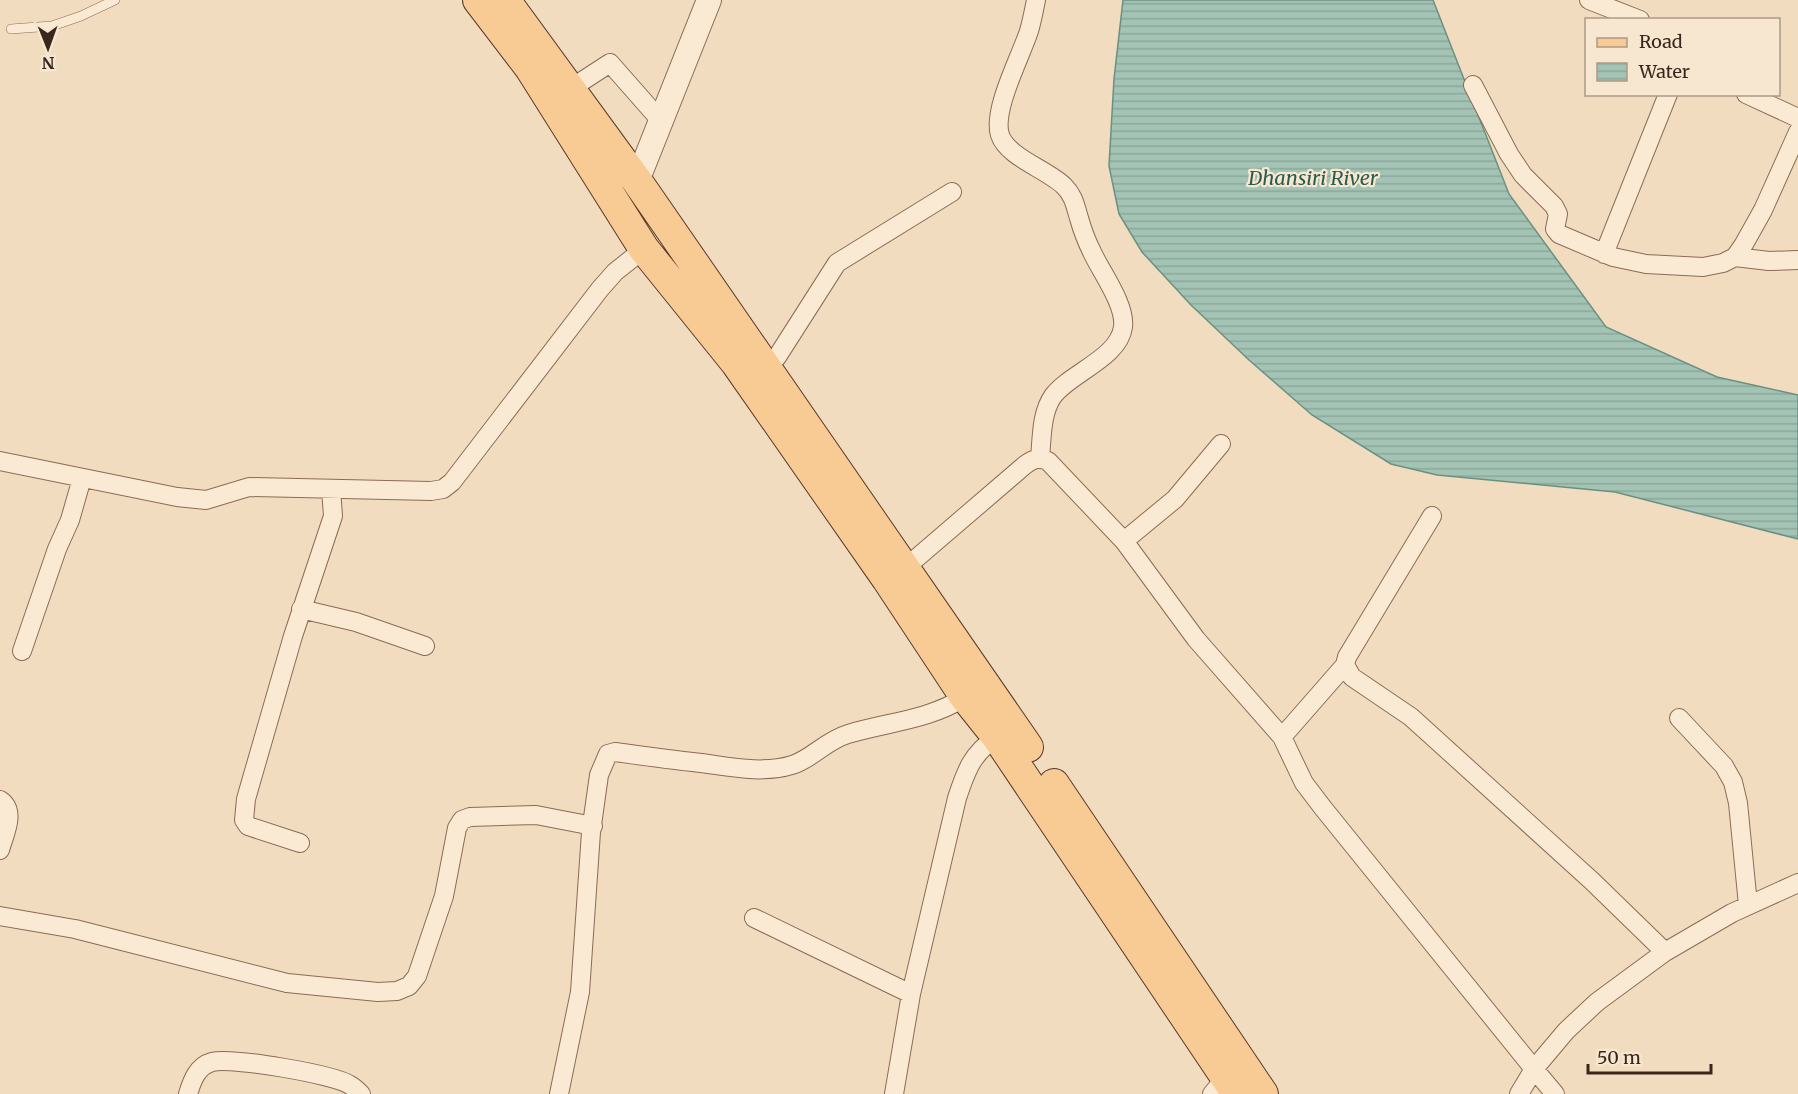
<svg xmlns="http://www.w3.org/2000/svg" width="1798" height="1094" viewBox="0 0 1798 1094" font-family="Merriweather,serif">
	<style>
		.water { fill: url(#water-rules); stroke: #699182; stroke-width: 1.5 }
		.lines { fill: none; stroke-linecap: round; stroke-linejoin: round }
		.service-casing { stroke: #8b6b56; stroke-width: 10 }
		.minor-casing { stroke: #8b6b56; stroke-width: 20 }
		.tertiary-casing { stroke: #8b6b56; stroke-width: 26 }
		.primary-casing { stroke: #593a2b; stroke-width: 32 }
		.service { stroke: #fbead3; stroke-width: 9 }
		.minor { stroke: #fbead3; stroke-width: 18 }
		.tertiary { stroke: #fbead3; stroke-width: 24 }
		.primary { stroke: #f8cb94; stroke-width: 30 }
		.labels { text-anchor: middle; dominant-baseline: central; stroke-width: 4.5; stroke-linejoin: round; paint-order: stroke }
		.water-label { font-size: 20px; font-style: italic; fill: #2a5b51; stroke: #f8e7d0 }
	</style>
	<defs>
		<pattern id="water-rules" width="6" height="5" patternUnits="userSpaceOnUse" patternTransform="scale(1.5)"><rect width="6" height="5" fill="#a3c3b5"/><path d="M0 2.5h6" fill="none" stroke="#8da79b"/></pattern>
	</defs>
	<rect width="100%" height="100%" fill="#f1dcbf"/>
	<!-- water -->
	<path class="water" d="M1123,0H1433L1509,194L1606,327L1717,377L1798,395V539L1615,492L1437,475L1391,464L1312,415L1249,360L1191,305L1142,252L1119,214L1109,166L1114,79Z"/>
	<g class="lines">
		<defs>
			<path id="service" d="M11,29L52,26L81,16L115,0"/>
			<path id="minor" d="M1036,0C1034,10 1032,21 1029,31C1021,56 992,110 1000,135C1007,157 1048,170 1064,186C1074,196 1075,205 1079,218C1082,229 1087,242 1092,252C1101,272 1126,305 1123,327C1119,358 1070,373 1053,396C1041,413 1042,438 1040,458
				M1589,0L1640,20
				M1473,85L1509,154L1523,175L1554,206L1558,214L1555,229L1559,234L1613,257L1646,264L1703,267L1723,263L1735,257L1744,244L1763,210L1798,132
				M570,89L610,63L661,121
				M1746,94L1798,118
				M1604,254L1668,94
				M1735,257L1769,261L1798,260
				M765,367L777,357L837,263L952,192
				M0,461L177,497L206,500L249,487L431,491L443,489L452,482L600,289L615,272L644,249
				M1432,516L1347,657L1345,665L1352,677L1411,717L1592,881L1665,952
				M1124,541L1175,499L1221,444
				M905,568L1025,465C1033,459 1038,457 1048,461L1124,541L1196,639L1282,737L1304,783L1323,808L1534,1069L1519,1094
				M301,609L356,622L425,646
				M22,651L57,549L70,520L82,478
				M1679,718L1724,766L1733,782L1738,803L1748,905
				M1282,737L1345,665
				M0,800C17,811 4,835 0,850
				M300,843L248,826L244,820L246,799L293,636L333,516L331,489
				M0,916L75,929L287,983L378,992L397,991L409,986L417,976L444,896L457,828L462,820L470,817L536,815L593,826
				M754,918L911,994
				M188,1094C192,1081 197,1066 212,1062C231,1057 333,1074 350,1085C354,1087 358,1091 361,1094
				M559,1094L580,992L591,832L599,775L608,754L615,752C643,756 672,760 701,763C731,767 763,774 792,765C812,759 825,741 848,734C888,722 929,720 965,697
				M894,1094L911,994L957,798C966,771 972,753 997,737
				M1212,1094L1226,1077
				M1555,1094L1534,1069L1566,1031L1597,1002L1665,952L1732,913L1798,883"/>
			<path id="tertiary" d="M637,181L709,0"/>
			<path id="primary" d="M478,0L530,68L644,249L736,363L887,579L965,697L997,737L1237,1094
				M505,0L637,181L1028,747
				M1054,784L1263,1094"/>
		</defs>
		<!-- service casing -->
		<use href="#service" class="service-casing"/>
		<!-- minor casing -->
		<use href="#minor" class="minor-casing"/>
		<!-- tertiary casing -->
		<use href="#tertiary" class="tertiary-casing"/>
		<!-- primary casing -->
		<use href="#primary" class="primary-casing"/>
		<!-- service -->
		<use href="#service" class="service"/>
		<!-- minor -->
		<use href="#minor" class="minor"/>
		<!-- tertiary -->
		<use href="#tertiary" class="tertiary"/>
		<!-- primary -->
		<use href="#primary" class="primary"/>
	</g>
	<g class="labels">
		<!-- water labels -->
		<g class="water-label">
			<text x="1313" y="177">Dhansiri River</text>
		</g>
	</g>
	<!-- legend -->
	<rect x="1585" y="18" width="195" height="78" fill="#f8e7d0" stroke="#ac9a88" stroke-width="1.5"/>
	<rect x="1597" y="38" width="30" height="9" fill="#f8cb94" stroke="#ac9a88" stroke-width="1.5"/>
	<text x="1639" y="48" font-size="18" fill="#3a261c">Road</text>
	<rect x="1597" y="63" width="30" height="18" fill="url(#water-rules)" stroke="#ac9a88" stroke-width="1.5"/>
	<text x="1639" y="78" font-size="18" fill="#3a261c">Water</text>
	<!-- north arrow -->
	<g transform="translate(48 48) rotate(179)" stroke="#f8e7d0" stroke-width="4.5" paint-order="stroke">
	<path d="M0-4.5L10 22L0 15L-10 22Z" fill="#3a261c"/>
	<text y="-9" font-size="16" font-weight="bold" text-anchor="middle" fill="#3a261c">N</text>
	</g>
	<!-- scale -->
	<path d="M1588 1064v9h123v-9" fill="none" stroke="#3a261c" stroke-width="3"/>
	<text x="1597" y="1064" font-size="18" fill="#3a261c" stroke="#f8e7d0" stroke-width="4.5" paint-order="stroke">50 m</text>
</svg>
